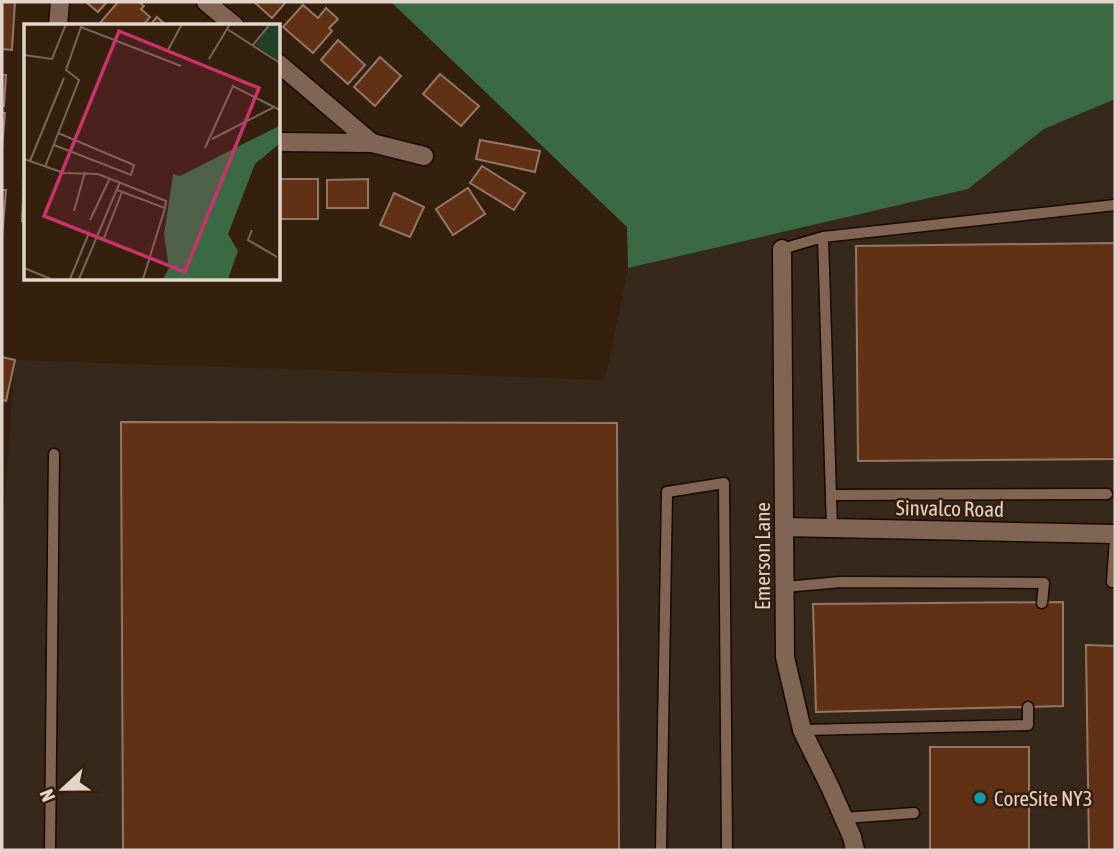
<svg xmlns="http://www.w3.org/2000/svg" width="1117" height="852" viewBox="0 0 1117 852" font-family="'Asap Condensed',sans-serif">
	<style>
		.commercial { fill: #36291c }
		.forest { fill: #3a6943 }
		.building { fill: #603114; stroke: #957767; stroke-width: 2 }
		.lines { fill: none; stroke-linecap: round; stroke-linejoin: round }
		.lane-casing { stroke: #1b0800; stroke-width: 13 }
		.street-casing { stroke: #1b0800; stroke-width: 21 }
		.lane { stroke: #806652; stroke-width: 10 }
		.street { stroke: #806652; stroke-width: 18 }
		.culture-dot { fill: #0f9aa8; stroke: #351f0d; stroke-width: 2.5 }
		.labels { text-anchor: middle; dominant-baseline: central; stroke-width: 5; stroke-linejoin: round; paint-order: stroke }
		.street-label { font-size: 21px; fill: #e2d4c8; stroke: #351f0d }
		.poi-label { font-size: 21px; fill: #e2d4c8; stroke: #351f0d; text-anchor: start }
		.inset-road { fill: none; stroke: #7a6758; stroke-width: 2 }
		.view { fill: #c7346b; fill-opacity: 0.15; stroke: #c7346b; stroke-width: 3.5 }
		.inset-edge { fill: none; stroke: #e2d4c8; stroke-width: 3.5 }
	</style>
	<rect width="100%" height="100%" fill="#351f0d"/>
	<!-- commercial -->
	<path class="commercial" d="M1115,99V850H2V538L15,360L605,380L628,268L968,189L1044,129Z"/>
	<!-- forest -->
	<path class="forest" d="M391,2H1115V99L1044,129L968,189L628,268L627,227Z"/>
	<!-- building -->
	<path class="building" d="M2,2H15L12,50L2,49Z
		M86,2H107L98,12Z
		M118,2H139L144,6L141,9L150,17L142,26H102L99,24Z
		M254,2H286L272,18Z
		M303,5L318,18L326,8L338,19L329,28L332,31L313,53L283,27Z
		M157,17L167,26H149Z
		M338,40L365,65L348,84L321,60Z
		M380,57L401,76L375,106L354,87Z
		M440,74L479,106L461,126L423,94Z
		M2,75H6L4,106H2Z
		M2,113H5L2,148Z
		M480,140L540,151L535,172L476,159Z
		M482,166L525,193L514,210L470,183Z
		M24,177H26V221H22Z
		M278,179H318V219H278Z
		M368,179V208H327V180Z
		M468,188L485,214L453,235L436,209Z
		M2,190H6L2,238Z
		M394,193L424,207L410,237L380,225Z
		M1115,243V459L858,461L856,246Z
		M2,357L15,360L6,401L2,400Z
		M121,422L617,423L619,850H123Z
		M1063,602V706L816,712L813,604Z
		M1086,645L1115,646V850H1089Z
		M930,747H1029V850H930Z"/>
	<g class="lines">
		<defs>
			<path id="lane" d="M782,249L823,237
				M831,495L1107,494
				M832,528L823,237L1115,205
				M1115,538L1112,582H1115
				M785,587L841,582L1044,583L1042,603
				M802,730L1028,725V707
				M844,818L914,813
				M50,850L54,454
				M661,850L667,492L724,483L727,850"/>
			<path id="street" d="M206,2L235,26
				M58,26L60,2
				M278,63L372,143
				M278,142L372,143L424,156
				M782,249L785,657L802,730L830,787L852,837L855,850
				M784,527L1115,534"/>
		</defs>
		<!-- lane casing -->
		<use href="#lane" class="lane-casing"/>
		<!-- street casing -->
		<use href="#street" class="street-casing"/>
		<!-- lane -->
		<use href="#lane" class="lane"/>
		<!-- street -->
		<use href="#street" class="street"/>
	</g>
	<!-- markers -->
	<circle class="culture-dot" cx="980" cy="798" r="7"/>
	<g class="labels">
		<!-- street labels -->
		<g class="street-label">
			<text transform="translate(950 508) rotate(1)">Sinvalco Road</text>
			<text transform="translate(762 556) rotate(-90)">Emerson Lane</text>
		</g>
		<!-- poi labels -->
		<g class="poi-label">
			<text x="994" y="798">CoreSite NY3</text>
		</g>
	</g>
	<!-- overview -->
	<g transform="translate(24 24)">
		<rect width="256" height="256" fill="#351f0d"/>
		<path d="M247,0H255V37L231,21Z" fill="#214227"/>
		<path d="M255,102V120L231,140L204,210L214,227L204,255H139L145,244L140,211L149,150L156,152Z" fill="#3a6943"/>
		<path class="inset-road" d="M203,5L256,39M229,21L246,0M144,26L158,0M0,31L28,35L42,0M185,35L206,0M188,115L250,83L256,86M30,121L107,151L110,141L34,109M181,124L209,62L250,83M0,135L40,149L74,150L142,177L141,184M6,137L40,54M21,143L55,56L42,46L57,3L157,42M93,166L141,184L119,255M50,187L61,148M66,196L86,154M228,206L224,216L253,233M80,214L98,168M0,244L27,255M46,255L65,209L73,213M55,255L96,158"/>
		<path class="view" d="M95,7L235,64L161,248L20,192Z"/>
		<rect width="256" height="256" class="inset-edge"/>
	</g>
	<!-- border -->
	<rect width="1117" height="852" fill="none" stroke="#e2d4c8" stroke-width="7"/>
	<!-- north arrow -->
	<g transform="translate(63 789) rotate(248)" stroke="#351f0d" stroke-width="5" paint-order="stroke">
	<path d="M0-5L12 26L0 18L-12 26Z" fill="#e2d4c8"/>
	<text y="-10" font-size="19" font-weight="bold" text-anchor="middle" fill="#e2d4c8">N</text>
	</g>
</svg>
